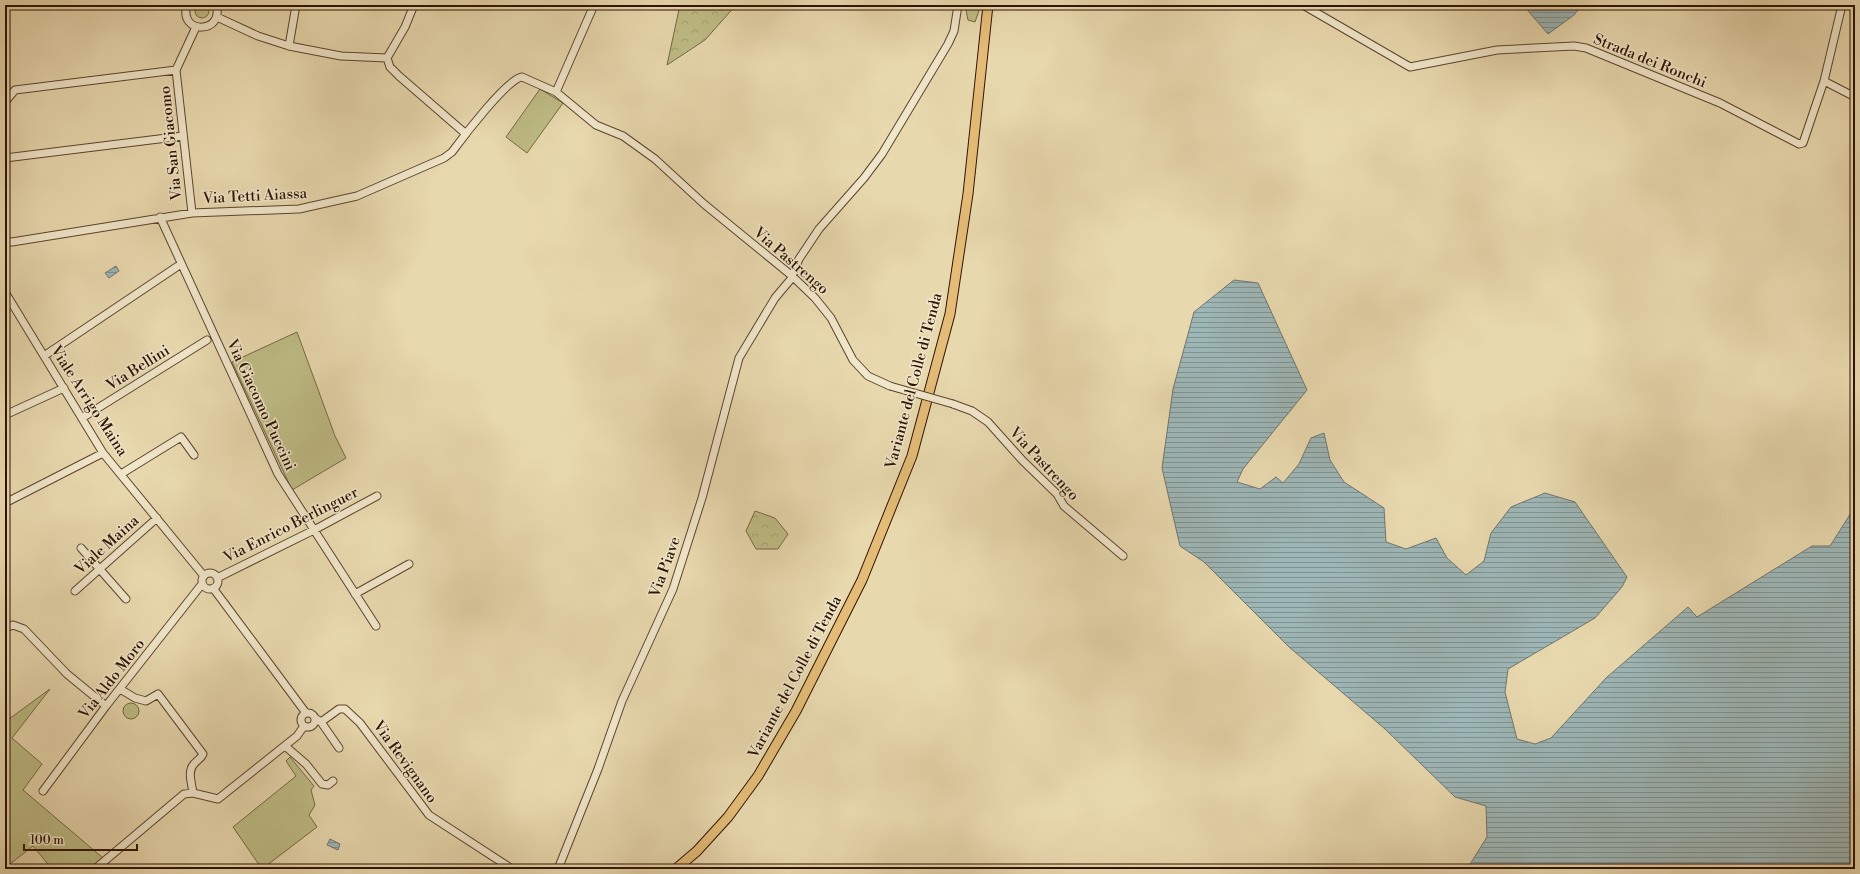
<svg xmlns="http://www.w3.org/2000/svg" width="1860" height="874" viewBox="0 0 1860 874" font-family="'Libre Bodoni',serif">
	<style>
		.green { fill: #bebc85; stroke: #766842 }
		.forest { fill: url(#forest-crowns); stroke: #766842 }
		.water { fill: url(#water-rules); stroke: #71756d }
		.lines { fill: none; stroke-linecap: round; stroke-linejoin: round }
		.minor-casing { stroke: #5c442c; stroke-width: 9 }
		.major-casing { stroke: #2e1300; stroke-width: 11 }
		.minor { stroke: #f0e6ca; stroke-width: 7 }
		.major { stroke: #e4bc77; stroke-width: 9 }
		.minor-bridge-casing { stroke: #5c442c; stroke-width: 9; stroke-linecap: butt }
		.minor-bridge { stroke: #f0e6ca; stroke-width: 7 }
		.labels { text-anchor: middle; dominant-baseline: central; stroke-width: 3; stroke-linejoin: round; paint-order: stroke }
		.street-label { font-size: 15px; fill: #2e1300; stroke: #f0e6ca }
	</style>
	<defs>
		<pattern id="forest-crowns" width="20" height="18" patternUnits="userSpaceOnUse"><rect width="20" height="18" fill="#bebc85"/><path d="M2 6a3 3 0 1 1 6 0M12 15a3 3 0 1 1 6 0" fill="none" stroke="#a4a171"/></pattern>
		<pattern id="water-rules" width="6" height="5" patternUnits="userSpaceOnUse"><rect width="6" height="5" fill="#9db6b6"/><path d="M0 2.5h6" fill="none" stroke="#809392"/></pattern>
	</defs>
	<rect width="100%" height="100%" fill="#e8d8ae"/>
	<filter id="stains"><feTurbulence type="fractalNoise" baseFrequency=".005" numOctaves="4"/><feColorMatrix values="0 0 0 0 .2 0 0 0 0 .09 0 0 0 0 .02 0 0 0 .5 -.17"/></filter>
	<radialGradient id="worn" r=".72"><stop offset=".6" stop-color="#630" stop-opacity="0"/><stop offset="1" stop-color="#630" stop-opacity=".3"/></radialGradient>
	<!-- green -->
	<path class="green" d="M195 11a7 7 0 1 1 14 0a7 7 0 1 1-14 0Z
		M965,5H981L975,22L968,20Z
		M540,89L563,103L527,153L506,137Z
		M297,332L335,436L346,458L292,490L232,362Z
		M50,689L12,738L42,764L23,790L103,858L88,869H52L33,846L5,868V722Z
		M123 711a8 8 0 1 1 16 0a8 8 0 1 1-16 0Z
		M290,757L314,786L311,790L315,805L309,815L317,827L262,869L233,827L296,776L286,761Z"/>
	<!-- forest -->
	<path class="forest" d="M680,5H736L705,40L667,65Z
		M755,511L775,518L788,534L778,549H756L746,531Z"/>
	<!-- water -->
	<path class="water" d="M1523,5H1582L1574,15L1548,34Z
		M116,266L119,271L109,278L105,273Z
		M1234,280L1258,283L1307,390L1243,469L1237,482L1260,489L1276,477L1283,483L1299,464L1311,438L1324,433L1330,460L1344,482L1384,508L1386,542L1406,549L1436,538L1447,558L1466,575L1484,561L1491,533L1511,507L1545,493L1575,502L1627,577L1622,587L1595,618L1508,669L1505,692L1517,739L1535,744L1551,738L1606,678L1688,607L1697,617L1812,546H1830L1851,513L1855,499V869H1467L1487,837L1486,806L1455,797L1385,729L1289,647L1204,562L1180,546L1162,468L1173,389L1194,312Z
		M330,839L340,844L338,850L327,845Z"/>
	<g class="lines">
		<defs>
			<path id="minor" d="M187,5C178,35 225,34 216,5
				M414,5L405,27L387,58L390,67L399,76L466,134
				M1303,5L1410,67L1497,50L1574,46L1586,48L1720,103L1799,144L1803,143L1824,81L1842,5
				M217,17L258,36L289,46L296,5
				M289,46L341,56L387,58
				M176,70L192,213
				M176,70L196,27
				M1824,81L1855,97
				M556,92L594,5
				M5,102L15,90L176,70
				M5,158L183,136
				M160,217L278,474L376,626
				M5,241L12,242L192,213L299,209L357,196L444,158L452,152C463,137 507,79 522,77L556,92L596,125L623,136L655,159L704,204L791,275L815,298L831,318L853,360L868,376L890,386
				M5,292L103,453L204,576
				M44,356L181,264
				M953,404L972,411L988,422L1023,461L1057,494L1064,506L1123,556
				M5,415L64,388
				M82,418L207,340
				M121,474L181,437L194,455
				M5,503L103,453
				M81,548L126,599
				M202 581a8 8 0 1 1 16 0a8 8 0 1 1-16 0Z
				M217,578L314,530L377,496
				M213,588L306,713
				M75,591L157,518
				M355,594L409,564
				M5,628L13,625L24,629L67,674L106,706
				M120,689L135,698L146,701L158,694L203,754C201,759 197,760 194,764C187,771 192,784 193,793
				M301 720a7 7 0 1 1 14 0a7 7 0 1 1-14 0Z
				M315,718L321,722L339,709H345L360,723L429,815L512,869
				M321,722L339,748
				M285,746L306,764L322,784L328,785L333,781
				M43,791L106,706L202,584
				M95,869L184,794L193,793L218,799L297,736L304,726
				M558,869L598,769L622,701L673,589L702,498L739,358L775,298L791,279L799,259L819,229L864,178L882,154L948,44L954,31L958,5"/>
			<path id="major" d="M676,869L697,851L728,817L758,776L796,711L862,580L912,456L950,314L968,194L988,5"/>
		</defs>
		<!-- minor casing -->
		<use href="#minor" class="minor-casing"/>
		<!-- major casing -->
		<use href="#major" class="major-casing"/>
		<!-- minor -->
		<use href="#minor" class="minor"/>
		<!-- major -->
		<use href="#major" class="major"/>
		<defs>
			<path id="minor-bridge" d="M890,386L953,404"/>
		</defs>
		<!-- minor-bridge casing -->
		<use href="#minor-bridge" class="minor-bridge-casing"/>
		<!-- minor-bridge -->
		<use href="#minor-bridge" class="minor-bridge"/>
	</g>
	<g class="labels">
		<!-- street labels -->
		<g class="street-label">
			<text transform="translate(1650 61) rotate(22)">Strada dei Ronchi</text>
			<text transform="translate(171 143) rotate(-96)">Via San Giacomo</text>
			<text transform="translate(255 196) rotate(-3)">Via Tetti Aiassa</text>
			<text transform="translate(791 261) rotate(41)">Via Pastrengo</text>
			<text transform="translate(138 368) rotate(-32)">Via Bellini</text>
			<text transform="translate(914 381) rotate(-75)">Variante del Colle di Tenda</text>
			<text transform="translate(89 401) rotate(57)">Viale Arrigo Maina</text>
			<text transform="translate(261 405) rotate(65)">Via Giacomo Puccini</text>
			<text transform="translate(1044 464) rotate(47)">Via Pastrengo</text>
			<text transform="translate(291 525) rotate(-27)">Via Enrico Berlinguer</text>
			<text transform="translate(107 545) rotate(-42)">Viale Maina</text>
			<text transform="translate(665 567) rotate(-70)">Via Piave</text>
			<text transform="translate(795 677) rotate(-62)">Variante del Colle di Tenda</text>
			<text transform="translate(112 679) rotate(-52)">Via Aldo Moro</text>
			<text transform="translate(405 762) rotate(54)">Via Revignano</text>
		</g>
	</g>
	<!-- margin -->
	<rect width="1860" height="874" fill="none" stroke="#e8d8ae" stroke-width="20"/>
	<rect x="6" y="6" width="1848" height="862" fill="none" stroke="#2e1300" stroke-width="2"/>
	<rect x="10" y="10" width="1840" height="854" fill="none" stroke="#2e1300"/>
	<!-- scale -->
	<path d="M24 844v6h113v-6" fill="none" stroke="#2e1300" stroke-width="2"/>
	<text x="30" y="844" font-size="12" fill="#2e1300" stroke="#f0e6ca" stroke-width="3" paint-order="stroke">100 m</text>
	<rect width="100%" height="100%" filter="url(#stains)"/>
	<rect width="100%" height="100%" fill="url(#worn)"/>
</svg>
